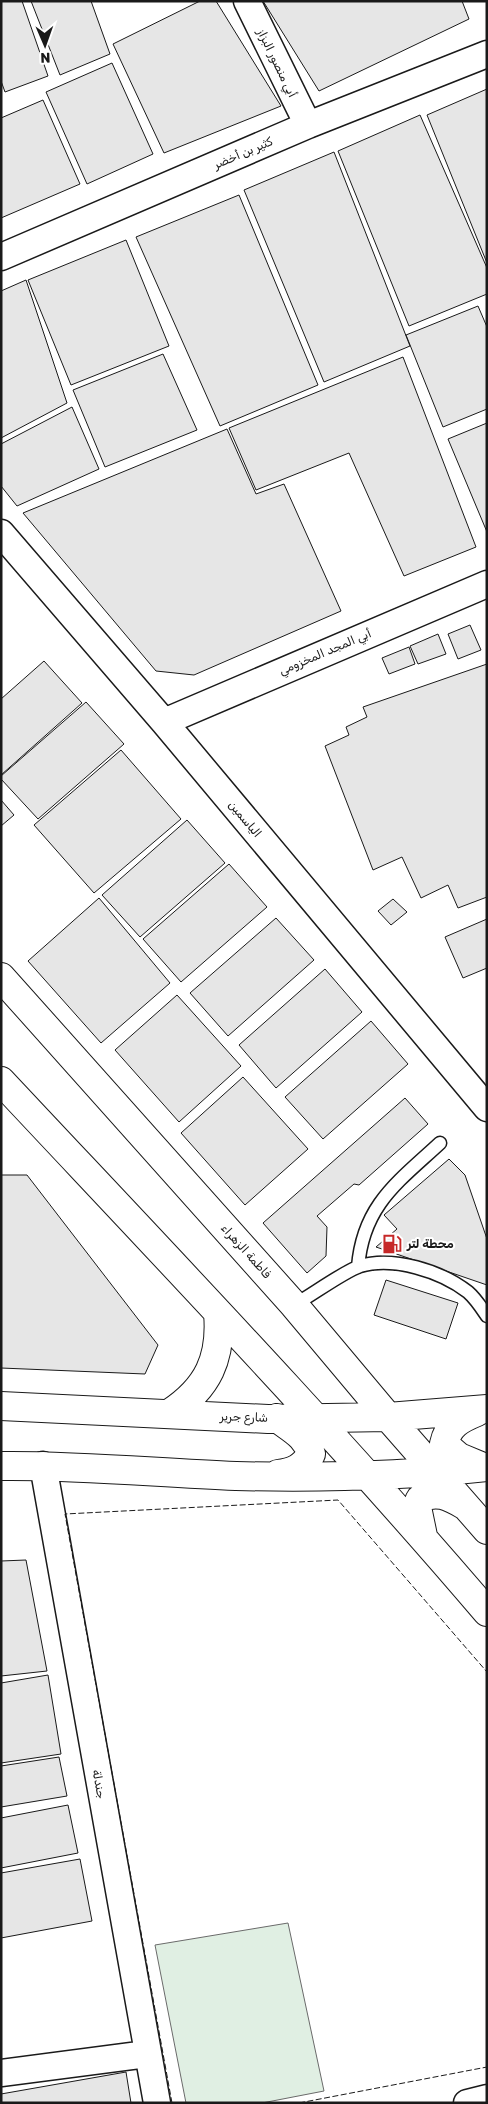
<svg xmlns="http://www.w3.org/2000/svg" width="488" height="2104" viewBox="0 0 488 2104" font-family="Rubik,Cairo,sans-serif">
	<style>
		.green { fill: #e0efe3; stroke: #6a6a6a }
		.building { fill: #e6e6e6; stroke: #1a1a1a }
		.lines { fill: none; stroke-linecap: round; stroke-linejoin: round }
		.lane-casing { stroke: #1a1a1a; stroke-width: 15 }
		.street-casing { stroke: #1a1a1a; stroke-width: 29 }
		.secondary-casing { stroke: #1a1a1a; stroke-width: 30 }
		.lane { stroke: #fff; stroke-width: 12 }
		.street { stroke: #fff; stroke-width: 26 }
		.secondary { stroke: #fff; stroke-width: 28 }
		.fence { stroke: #1a1a1a; stroke-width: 1; stroke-dasharray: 6 2.5; stroke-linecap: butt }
		.labels { text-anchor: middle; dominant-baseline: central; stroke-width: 4; stroke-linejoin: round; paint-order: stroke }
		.street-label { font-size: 12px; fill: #1a1a1a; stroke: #fff }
		.poi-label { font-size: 12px; font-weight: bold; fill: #1a1a1a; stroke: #fff; text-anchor: start }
	</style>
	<rect width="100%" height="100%" fill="#fff"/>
	<!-- green -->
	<path class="green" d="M288,1923L324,2091L262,2103H186L155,1945Z"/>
	<!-- building -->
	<path class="building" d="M1,1H22L48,76L5,92L1,81Z
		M31,1H91L110,54L60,75Z
		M200,1H216L281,106L164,153L113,44Z
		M263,1H462L469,19L319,91Z
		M112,63L153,154L87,184L46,92Z
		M487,89V263L427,115Z
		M43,100L80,184L1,218V118Z
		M420,115L487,268V294L409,326L338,151Z
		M334,152L410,346L324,382L244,190Z
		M239,195L318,385L220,426L136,237Z
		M126,240L169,346L71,385L28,280Z
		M26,280L67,403L1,438V291Z
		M478,306L487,327V409L443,427L406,335Z
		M163,354L197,430L105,467L73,390Z
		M403,357L476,547L404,576L349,453L256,490L229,428Z
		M72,407L99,469L17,506L1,486V444Z
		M487,423V532L448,439Z
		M227,429L256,494L284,484L341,611L194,675L156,671L23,513Z
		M470,625L481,650L458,659L448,634Z
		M438,634L446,654L418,664L410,646Z
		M409,647L415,664L389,674L382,658Z
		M44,661L82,703L1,775V699Z
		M487,664V897L458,908L448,885L421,898L402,857L373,870L325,746L349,735L346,727L367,717L363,707Z
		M86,702L124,744L38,819L1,779V776Z
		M121,750L181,819L94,893L34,825Z
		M1,800L14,815L1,826Z
		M187,820L225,863L140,937L102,895Z
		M229,864L267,907L181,982L143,939Z
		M99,898L170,983L101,1043L28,961Z
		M393,899L407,912L391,925L378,911Z
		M276,918L314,960L228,1036L190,993Z
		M487,919V968L463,978L445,937Z
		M325,969L362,1012L276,1088L239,1045Z
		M177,995L241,1066L179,1122L115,1050Z
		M371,1021L408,1064L323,1139L285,1097Z
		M243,1077L308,1149L245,1205L181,1133Z
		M405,1098L428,1124L359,1185L354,1184L317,1216L327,1227L326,1256L307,1273L263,1223Z
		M449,1159L465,1175L487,1239V1285L376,1247L397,1229L384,1215Z
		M1,1175H27L158,1345L145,1374L1,1368Z
		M386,1280L458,1303L446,1339L374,1315Z
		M26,1560L47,1671L1,1676V1561Z
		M48,1675L61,1754L1,1763V1683Z
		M59,1757L67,1796L1,1807V1766Z
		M68,1805L78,1853L1,1868V1818Z
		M80,1859L92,1921L1,1938V1873Z
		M126,2072L131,2103H1V2094Z"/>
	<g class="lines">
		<defs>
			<path id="lane" d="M358,1267C363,1205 398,1182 440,1143
				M294,1305C312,1295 343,1272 360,1266C393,1256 441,1271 468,1292C476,1299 481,1307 487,1316"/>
			<path id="street" d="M247,1L308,125
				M1,257L308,125L487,54
				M1,533L164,722L487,1108
				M164,722L487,584
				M43,1465L157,2103
				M1,2073L147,2054
				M467,2103L487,2098"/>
			<path id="secondary" d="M1,977L294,1305L388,1417L487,1530
				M1,1081C165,1256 331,1429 487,1612
				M1,1406L268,1419L388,1417L487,1409
				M477,1412C460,1419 448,1425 444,1444L459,1457L483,1467
				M170,1413C208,1388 222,1358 218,1313
				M277,1418C291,1429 307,1436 311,1454C303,1468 293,1472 278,1474
				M1,1466C80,1465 158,1473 236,1476C320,1478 404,1476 487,1467
				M423,1536L417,1507L420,1499C436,1489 450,1497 464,1505"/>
		</defs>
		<!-- lane casing -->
		<use href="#lane" class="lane-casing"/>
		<!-- street casing -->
		<use href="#street" class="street-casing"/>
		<!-- secondary casing -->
		<use href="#secondary" class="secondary-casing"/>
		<!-- lane -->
		<use href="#lane" class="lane"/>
		<!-- street -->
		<use href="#street" class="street"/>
		<!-- secondary -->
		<use href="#secondary" class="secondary"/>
		<!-- fence -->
		<path class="fence" d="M172,2103L65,1514L338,1500L487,1672
			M299,2103L487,2067"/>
	</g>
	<!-- icons -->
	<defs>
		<symbol id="fuel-bare" viewBox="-9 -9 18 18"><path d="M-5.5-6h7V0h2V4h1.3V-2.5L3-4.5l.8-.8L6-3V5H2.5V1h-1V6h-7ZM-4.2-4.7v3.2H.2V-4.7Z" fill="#c62828" stroke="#fff" stroke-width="2.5" paint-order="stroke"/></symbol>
	</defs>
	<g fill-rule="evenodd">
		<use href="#fuel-bare" x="378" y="1230" width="28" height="28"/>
	</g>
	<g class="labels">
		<!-- street labels -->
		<g class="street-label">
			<text transform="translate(277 63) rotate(64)">أبي منصور البزاز</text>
			<text transform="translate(243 153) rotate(-23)">كثير بن أخضر</text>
			<text transform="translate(325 652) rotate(-23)">أبي المجد المخزومي</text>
			<text transform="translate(245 819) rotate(50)">الياسمين</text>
			<text transform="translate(246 1251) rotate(48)">فاطمة الزهراء</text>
			<text transform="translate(244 1417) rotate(2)">شارع جرير</text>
			<text transform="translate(99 1784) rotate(80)">جندلة</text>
		</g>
		<!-- poi labels -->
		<g class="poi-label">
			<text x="407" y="1244">محطة لتر</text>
		</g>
	</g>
	<!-- border -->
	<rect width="488" height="2104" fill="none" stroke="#1a1a1a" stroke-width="5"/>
	<!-- north arrow -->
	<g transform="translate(45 45) rotate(178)" stroke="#ffffff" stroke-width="4" paint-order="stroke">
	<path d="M0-4L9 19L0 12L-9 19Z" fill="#1a1a1a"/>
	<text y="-8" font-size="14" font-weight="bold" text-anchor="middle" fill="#1a1a1a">N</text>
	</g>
</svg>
